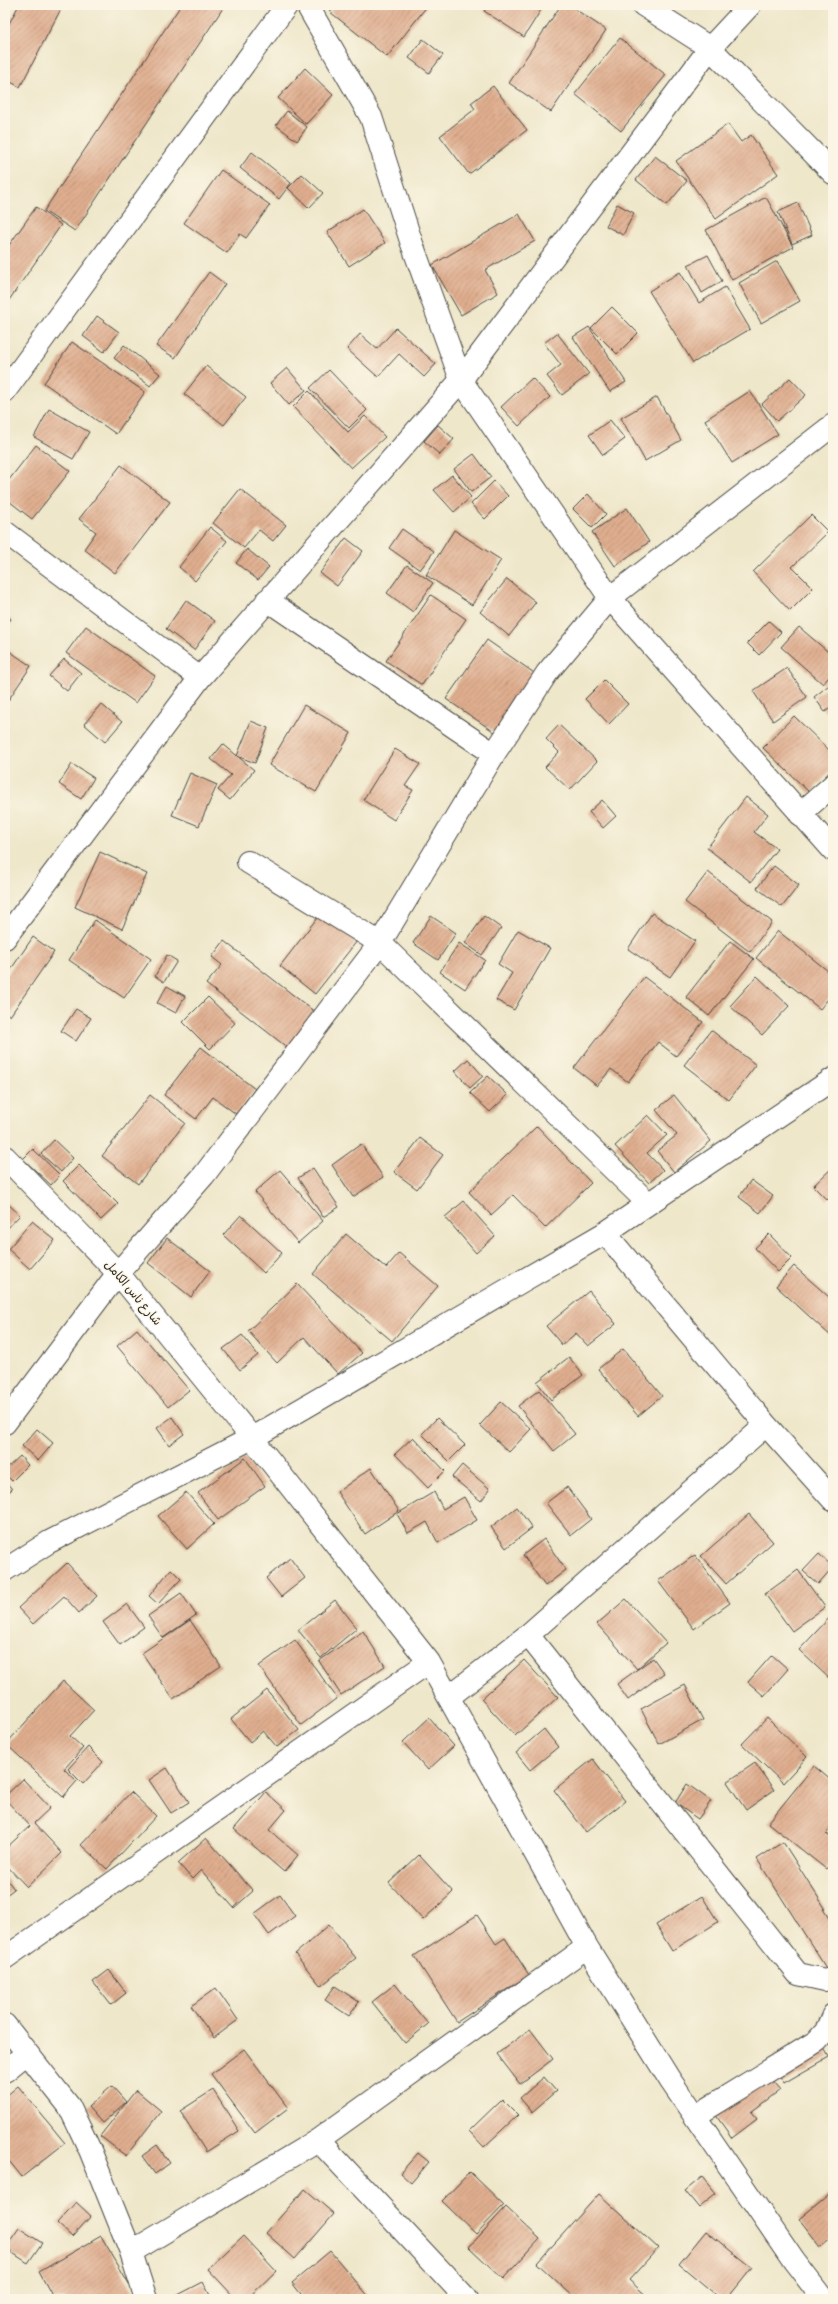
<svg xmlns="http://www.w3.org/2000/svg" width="838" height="2304" viewBox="0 0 838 2304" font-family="Pangolin,'Playpen Sans Arabic',sans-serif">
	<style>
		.building { fill: url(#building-hatch) }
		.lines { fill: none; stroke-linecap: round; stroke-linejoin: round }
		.street-casing { stroke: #484743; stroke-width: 24 }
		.street { stroke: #fff; stroke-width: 22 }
		.labels { text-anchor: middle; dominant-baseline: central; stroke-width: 3; stroke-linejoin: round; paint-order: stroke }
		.street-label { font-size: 12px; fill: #2b2b2b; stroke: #fcf5e5 }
	</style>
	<defs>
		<pattern id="building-hatch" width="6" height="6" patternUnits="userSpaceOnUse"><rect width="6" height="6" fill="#e0ae8f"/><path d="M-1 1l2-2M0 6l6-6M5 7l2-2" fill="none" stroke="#b68e75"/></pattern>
	</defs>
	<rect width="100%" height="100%" fill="#fcf5e5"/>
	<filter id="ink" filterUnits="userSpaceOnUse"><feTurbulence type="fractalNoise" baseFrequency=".025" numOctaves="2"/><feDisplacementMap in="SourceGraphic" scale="8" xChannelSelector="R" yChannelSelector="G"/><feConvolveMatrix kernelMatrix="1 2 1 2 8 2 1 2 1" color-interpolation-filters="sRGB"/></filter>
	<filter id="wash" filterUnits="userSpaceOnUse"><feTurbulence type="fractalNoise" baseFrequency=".012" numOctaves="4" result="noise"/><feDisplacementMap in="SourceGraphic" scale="16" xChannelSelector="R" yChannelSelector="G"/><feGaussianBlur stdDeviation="0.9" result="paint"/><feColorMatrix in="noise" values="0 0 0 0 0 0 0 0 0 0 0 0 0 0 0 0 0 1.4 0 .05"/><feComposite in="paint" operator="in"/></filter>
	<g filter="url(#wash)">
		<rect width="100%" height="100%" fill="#eee7ca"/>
		<g id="blocks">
			<!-- building -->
			<path class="building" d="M19,5H63L20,87L5,79V31Z
				M181,5H225L75,231L44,211Z
				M335,5H428L387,57L330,12Z
				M488,5H544L524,37L484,11Z
				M561,5H569L606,30L551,112L509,83Z
				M620,38L666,75L621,131L575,94Z
				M423,39L443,55L429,73L409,58Z
				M305,68L333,95L306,124L278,98Z
				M493,86L527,130L469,174L440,136L475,109L471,103Z
				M287,111L307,127L297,141L276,125Z
				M728,124L741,142L751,135L778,174L716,219L676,161Z
				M252,152L291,183L279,199L240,168Z
				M655,156L687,181L667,205L636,180Z
				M221,170L270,205L246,238L240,234L227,253L184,223Z
				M302,174L323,193L309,208L288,188Z
				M766,197L793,247L732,280L706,230Z
				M798,203L812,235L792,244L778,212Z
				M617,204L634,213L623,235L606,226Z
				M36,207L61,225L5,306V251Z
				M363,209L385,243L349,266L327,232Z
				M519,214L535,241L485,270L498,293L461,315L432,265Z
				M708,255L722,281L702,293L688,265Z
				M777,261L800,301L761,323L739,283Z
				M209,272L225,284L175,358L156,346Z
				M680,272L699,303L725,287L750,329L693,363L649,291Z
				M612,307L638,333L617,354L591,328Z
				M97,316L119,332L104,352L83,336Z
				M589,327L626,382L610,392L573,337Z
				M396,328L436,364L424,377L399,354L378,377L347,349L360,334L377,349Z
				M557,333L589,374L562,395L547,376L561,365L544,343Z
				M72,342L145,392L116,434L44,383Z
				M124,345L160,374L150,386L114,358Z
				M206,366L246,397L224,425L184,394Z
				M287,368L306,390L289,405L270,383Z
				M329,370L367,410L349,428L310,388Z
				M532,378L550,397L519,426L501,407Z
				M790,378L806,395L777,421L762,404Z
				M309,391L348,432L365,416L385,437L351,468L293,407Z
				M750,391L778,434L732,463L705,420Z
				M657,397L681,440L645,461L621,418Z
				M49,409L89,432L73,459L34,437Z
				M610,420L625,439L603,455L589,435Z
				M438,425L454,439L440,455L424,441Z
				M36,445L70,471L32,519L5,498V485Z
				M474,454L491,477L471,492L454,469Z
				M121,465L170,502L115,573L84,549L96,532L79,519Z
				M452,475L471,497L454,512L434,490Z
				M494,481L508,496L485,519L471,504Z
				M240,489L286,525L273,541L259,530L244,548L213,523Z
				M588,494L606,514L592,528L573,509Z
				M627,508L649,542L615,566L592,532Z
				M811,515L828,532L792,567L813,588L790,611L753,572Z
				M210,527L227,541L195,581L179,567Z
				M402,529L434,551L420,570L389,548Z
				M454,530L501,560L472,605L426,575Z
				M346,538L363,551L337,586L320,573Z
				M247,549L269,567L258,580L236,563Z
				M407,565L433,583L413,612L387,593Z
				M507,579L536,602L509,636L480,612Z
				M431,595L466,619L422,685L386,661Z
				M186,600L215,621L194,650L166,629Z
				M5,615L11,619L5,629Z
				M769,621L781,632L759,655L747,643Z
				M86,626L155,676L136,703L66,653Z
				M799,627L833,656V672L823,684L781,647Z
				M487,640L537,675L496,733L446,699Z
				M5,648L31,666L5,705Z
				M64,659L81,673L67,691L49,676Z
				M787,668L807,697L773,721L753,691Z
				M604,680L628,704L609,724L585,699Z
				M833,682V706L825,712L814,697Z
				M101,704L122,722L105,742L84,724Z
				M304,705L351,733L316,792L269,765Z
				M794,716L833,754V768L810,793L763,748Z
				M251,721L268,728L255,763L237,756Z
				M559,725L597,761L570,790L545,767L559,752L546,739Z
				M223,744L254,770L230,800L218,790L231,775L211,759Z
				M395,749L420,764L405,786L413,790L394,820L363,800Z
				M72,764L94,778L81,799L59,784Z
				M190,773L217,785L199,826L172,815Z
				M746,797L768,814L754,832L777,849L751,882L707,848Z
				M602,800L616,816L603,828L589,812Z
				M100,852L147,874L122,929L75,907Z
				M774,866L799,885L782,907L757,888Z
				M708,872L772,922L750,952L685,902Z
				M321,913L357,941L315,994L280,966Z
				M652,913L695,941L670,977L628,949Z
				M431,916L456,933L438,960L413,943Z
				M484,916L501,928L482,955L465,943Z
				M95,920L151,959L124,998L69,960Z
				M518,930L550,948L514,1010L496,1000L512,973L498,964Z
				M778,931L833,975V993L820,1009L756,958Z
				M33,937L54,952L10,1016L5,1012V978Z
				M224,941L320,1016L293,1052L206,984L222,965L212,957Z
				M730,941L754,959L709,1016L686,997Z
				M459,943L485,960L465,989L440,972Z
				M167,955L177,961L164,982L155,976Z
				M757,976L789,1006L762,1035L730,1006Z
				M644,977L703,1022L676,1056L658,1042L628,1082L611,1069L597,1086L574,1068Z
				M167,986L185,996L176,1013L157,1003Z
				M208,997L235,1023L210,1049L183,1022Z
				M76,1009L91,1018L76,1041L61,1031Z
				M711,1030L756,1065L729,1100L684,1065Z
				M201,1047L255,1089L236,1114L213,1097L196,1119L164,1095Z
				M468,1059L483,1076L470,1088L455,1071Z
				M488,1076L508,1095L490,1112L470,1093Z
				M150,1095L185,1123L138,1184L102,1156Z
				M674,1095L711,1141L674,1172L657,1151L677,1135L656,1110Z
				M648,1115L667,1135L647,1153L663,1170L649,1183L615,1146Z
				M537,1126L591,1183L545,1228L513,1195L491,1215L469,1192Z
				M420,1138L443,1155L417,1189L394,1172Z
				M54,1140L73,1158L61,1172L41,1154Z
				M361,1144L383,1177L353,1197L332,1165Z
				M33,1149L60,1175L51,1185L23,1159Z
				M79,1165L118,1204L101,1220L63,1181Z
				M833,1167V1194L827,1200L813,1186Z
				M313,1168L339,1207L323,1217L298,1178Z
				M280,1170L323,1221L298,1243L255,1192Z
				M751,1180L773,1196L760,1213L739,1197Z
				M5,1201L20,1215L5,1231Z
				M464,1201L495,1236L476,1253L445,1217Z
				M241,1215L282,1253L264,1273L223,1235Z
				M32,1221L55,1240L30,1269L8,1249Z
				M346,1234L386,1268L399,1253L438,1286L392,1341L313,1274Z
				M769,1234L792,1258L778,1272L755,1248Z
				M167,1238L210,1271L191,1297L148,1263Z
				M794,1266L829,1297L833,1293V1338L776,1286Z
				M297,1284L362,1353L338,1374L304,1337L277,1363L248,1331Z
				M589,1291L616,1324L588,1346L576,1333L562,1345L546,1326Z
				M137,1329L189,1390L168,1407L117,1346Z
				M242,1335L258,1355L240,1370L223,1349Z
				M623,1349L662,1396L638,1416L598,1369Z
				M569,1357L583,1375L551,1400L537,1382Z
				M539,1390L575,1434L554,1451L518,1406Z
				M501,1402L531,1429L509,1452L480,1425Z
				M172,1417L184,1434L169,1445L157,1428Z
				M437,1418L465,1445L449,1461L422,1434Z
				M37,1429L53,1443L38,1461L22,1446Z
				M413,1437L445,1471L428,1488L395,1454Z
				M20,1456L28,1465L12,1481L5,1474V1470Z
				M245,1458L265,1486L218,1520L198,1493Z
				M462,1465L490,1489L481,1501L452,1477Z
				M371,1468L399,1511L365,1534L337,1492Z
				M5,1481L12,1489L5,1496Z
				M567,1487L591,1519L571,1535L546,1503Z
				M186,1492L214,1524L187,1549L158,1516Z
				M434,1492L443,1509L464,1497L477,1520L438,1543L427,1522L408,1533L397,1514Z
				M517,1507L532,1528L506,1548L491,1527Z
				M749,1514L773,1542L726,1584L701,1556Z
				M544,1539L566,1570L545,1586L523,1555Z
				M819,1554L833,1567L818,1584L803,1571Z
				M695,1555L730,1603L694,1629L658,1581Z
				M290,1558L305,1578L281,1597L266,1578Z
				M67,1563L97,1596L79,1613L64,1596L33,1624L18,1608Z
				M171,1569L181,1579L158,1604L149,1596Z
				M798,1570L825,1607L792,1631L765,1594Z
				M181,1593L196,1615L163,1638L148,1616Z
				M626,1599L666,1643L637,1669L597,1624Z
				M335,1600L357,1628L321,1658L298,1630Z
				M127,1604L144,1627L120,1645L103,1622Z
				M833,1614V1678L831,1680L799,1650Z
				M190,1620L221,1666L173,1699L142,1653Z
				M363,1631L385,1666L341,1695L319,1661Z
				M295,1640L337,1698L301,1725L259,1666Z
				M772,1655L788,1669L764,1696L748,1682Z
				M653,1658L664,1673L628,1700L617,1684Z
				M524,1660L558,1697L515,1736L481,1699Z
				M63,1681L94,1710L70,1736L83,1748L64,1769L77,1781L63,1797L6,1744Z
				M685,1685L703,1720L659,1744L641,1709Z
				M267,1690L299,1730L277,1747L263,1731L250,1742L231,1719Z
				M429,1718L454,1746L428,1770L403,1742Z
				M767,1718L807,1757L783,1783L742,1744Z
				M544,1729L558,1747L530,1770L516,1753Z
				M88,1747L103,1762L83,1784L68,1769Z
				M593,1759L625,1801L586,1832L554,1790Z
				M755,1763L774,1790L746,1810L727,1782Z
				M814,1766L833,1782V1824L826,1834L833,1839V1860L826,1869L768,1823Z
				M167,1768L189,1802L171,1813L149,1780Z
				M23,1779L50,1808L34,1823L62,1853L27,1887L5,1864V1849L30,1826L5,1799V1796Z
				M687,1784L711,1801L698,1819L675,1803Z
				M131,1792L156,1816L107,1869L81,1845Z
				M266,1792L286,1810L269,1830L298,1855L284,1872L234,1829Z
				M206,1838L253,1891L234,1908L201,1870L192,1879L178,1863Z
				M783,1842L825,1908L823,1909L833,1925V1964L826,1968L757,1859Z
				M419,1855L453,1892L423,1920L389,1883Z
				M5,1877L14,1889L5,1896Z
				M280,1895L295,1916L269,1935L254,1914Z
				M702,1896L718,1922L672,1951L656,1925Z
				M477,1915L496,1944L505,1938L529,1975L457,2022L414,1956Z
				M329,1925L356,1958L321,1986L295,1954Z
				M109,1970L126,1993L111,2005L93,1982Z
				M395,1984L428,2024L405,2043L372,2002Z
				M335,1986L359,2002L349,2016L325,2000Z
				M216,1988L238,2020L214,2038L191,2006Z
				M530,2029L553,2059L520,2084L497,2054Z
				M817,2036L829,2057L784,2083L772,2063Z
				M244,2049L288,2108L255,2133L211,2074Z
				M764,2071L780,2090L751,2112L757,2119L732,2138L712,2110Z
				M544,2077L556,2091L532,2112L520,2098Z
				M18,2086L65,2143L22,2177L5,2156V2097Z
				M112,2086L126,2102L102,2123L88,2107Z
				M136,2090L161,2111L126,2156L100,2136Z
				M213,2090L239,2131L206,2152L180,2111Z
				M502,2099L518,2115L484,2147L469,2131Z
				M157,2145L170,2163L155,2174L142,2156Z
				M418,2153L429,2162L411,2183L400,2173Z
				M470,2172L504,2205L476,2234L442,2201Z
				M702,2177L716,2194L699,2208L685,2191Z
				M305,2189L334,2214L295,2259L266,2233Z
				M833,2191V2237L821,2247L799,2219Z
				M599,2194L658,2248L629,2280L650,2299H576L537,2263Z
				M76,2202L91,2216L72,2237L57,2223Z
				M506,2207L540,2239L503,2279L469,2247Z
				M19,2228L42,2243L28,2263L5,2248Z
				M706,2231L752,2268L727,2299H721L679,2264Z
				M101,2236L138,2299H54L39,2272Z
				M243,2236L276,2271L247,2299H236L208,2269Z
				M330,2251L371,2299H305L292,2283Z
				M203,2282L212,2299H177L176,2296Z"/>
		</g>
	</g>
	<g filter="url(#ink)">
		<use href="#blocks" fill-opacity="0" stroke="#484743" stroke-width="1"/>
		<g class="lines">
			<defs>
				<path id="street" d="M307,5L371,117L411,241L461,380L610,598L833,850
					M643,5L710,48L833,173
					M5,391L287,5
					M5,532L200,678
					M267,600L494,754
					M800,814L833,785
					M248,862L380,943L648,1203
					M5,938L200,678L461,380L710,48L750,5
					M5,1157L118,1273L252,1438L429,1662L587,1947L670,2080L794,2261L823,2299
					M605,1233L766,1425L833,1500
					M5,1423L118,1273L204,1175L380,943L494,754L547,673L610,598L833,425
					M5,1570L49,1542L252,1438L605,1233L833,1079
					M528,1635L798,1974L825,1980L833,1977
					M450,1696L528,1635L766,1425
					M5,1958L429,1662
					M5,2025L69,2106L90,2150L131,2252L146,2299
					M5,2071L27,2053
					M695,2116L817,2041L826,2031L833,2015
					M318,2140L467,2299
					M131,2252L318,2140L587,1947"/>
			</defs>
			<!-- street casing -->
			<use href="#street" class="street-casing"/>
			<!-- street -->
			<use href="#street" class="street"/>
		</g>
	</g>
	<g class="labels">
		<!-- street labels -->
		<g class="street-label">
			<text transform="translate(133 1293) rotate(50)">شارع ناس الكامل</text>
		</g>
	</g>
	<!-- margin -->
	<rect width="838" height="2304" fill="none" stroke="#fcf5e5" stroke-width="20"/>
</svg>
